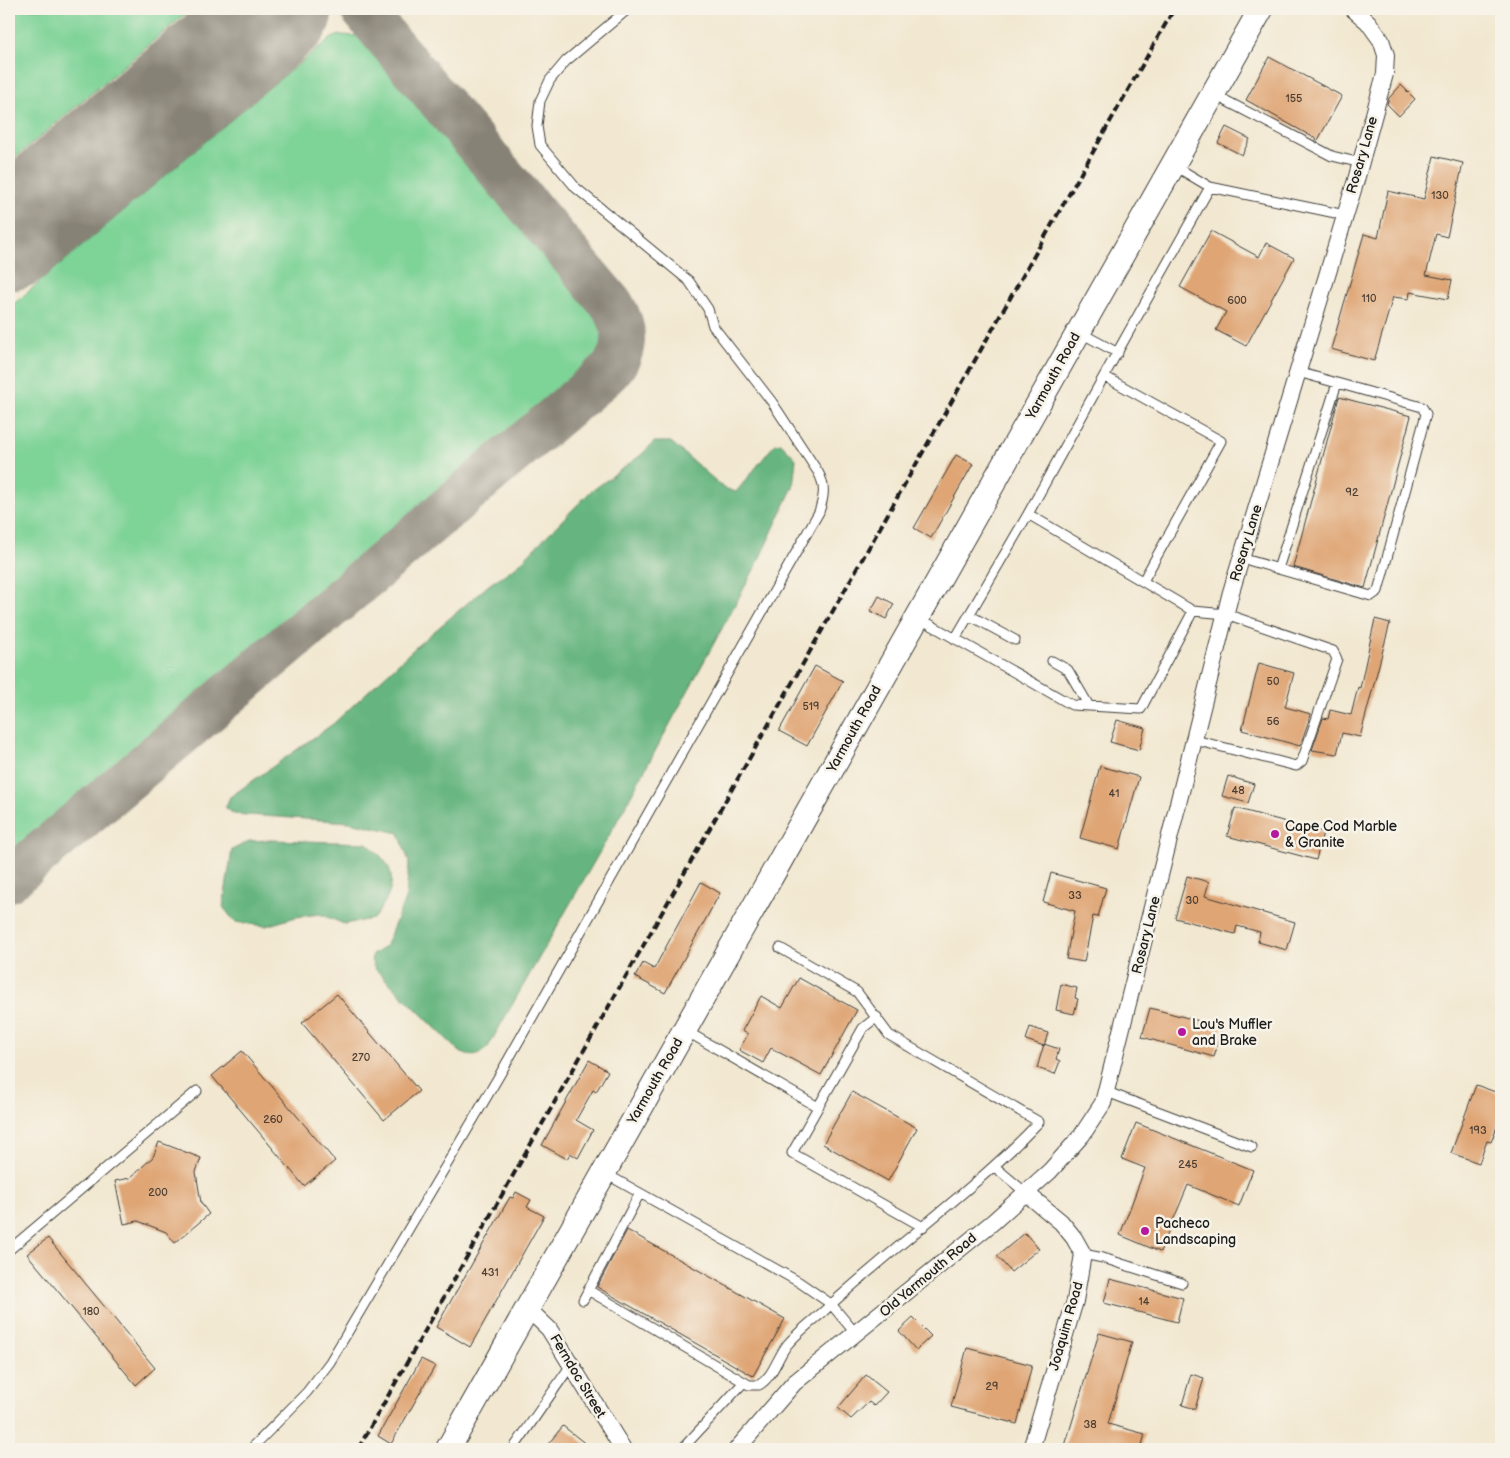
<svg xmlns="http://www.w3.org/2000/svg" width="1510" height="1458" viewBox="0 0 1510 1458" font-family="'Balsamiq Sans',sans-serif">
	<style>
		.green { fill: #7ed397; stroke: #4d785a }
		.forest { fill: #66b580; stroke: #41684e }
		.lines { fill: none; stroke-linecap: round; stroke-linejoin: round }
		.taxiway { stroke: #878276; stroke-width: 44 }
		.runway { stroke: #878276; stroke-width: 109 }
		.building { fill: #dfa574 }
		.service-casing { stroke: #3c3b37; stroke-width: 11 }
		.minor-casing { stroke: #3c3b37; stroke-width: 18 }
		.secondary-casing { stroke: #3c3b37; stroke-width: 26 }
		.service { stroke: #fff; stroke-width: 9 }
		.minor { stroke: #fff; stroke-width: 16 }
		.secondary { stroke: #fff; stroke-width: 24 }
		.rail { stroke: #1c1c1c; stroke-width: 4; stroke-dasharray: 8 4; stroke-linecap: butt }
		.poi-dot { fill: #b5179e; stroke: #f7f3e8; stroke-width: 2 }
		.labels { text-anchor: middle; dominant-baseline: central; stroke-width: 5; stroke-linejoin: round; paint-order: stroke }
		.number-label { font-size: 11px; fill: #4d3e32 }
		.street-label { font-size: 14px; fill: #1c1c1c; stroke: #f7f3e8 }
		.poi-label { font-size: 14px; fill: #1c1c1c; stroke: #f7f3e8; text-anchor: start }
	</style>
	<rect width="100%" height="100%" fill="#f7f3e8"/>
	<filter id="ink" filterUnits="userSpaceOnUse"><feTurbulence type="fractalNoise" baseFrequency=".02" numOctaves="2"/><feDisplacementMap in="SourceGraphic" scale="10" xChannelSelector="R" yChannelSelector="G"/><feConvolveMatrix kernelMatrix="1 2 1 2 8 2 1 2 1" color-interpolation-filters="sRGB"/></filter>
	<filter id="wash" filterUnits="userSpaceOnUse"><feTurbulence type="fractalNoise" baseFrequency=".0096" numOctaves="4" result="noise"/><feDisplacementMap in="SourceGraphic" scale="20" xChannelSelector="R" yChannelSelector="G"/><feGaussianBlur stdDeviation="1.12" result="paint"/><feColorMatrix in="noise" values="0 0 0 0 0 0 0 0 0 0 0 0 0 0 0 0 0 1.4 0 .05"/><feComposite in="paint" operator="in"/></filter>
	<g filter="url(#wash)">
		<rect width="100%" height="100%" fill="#f2e8d1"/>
		<!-- green -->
		<path class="green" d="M9,9H191L9,163Z
			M340,35L357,36L369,42L602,315C616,344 605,354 585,375L382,544L9,861V308L270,87L332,38Z"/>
		<!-- forest -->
		<path class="forest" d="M654,442H671L724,488L736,492L775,444L781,443L796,459L793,487L756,566L610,834L488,1047C478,1057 472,1058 460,1052L375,969L371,960L373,954L385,947L406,897L409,862L399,833L350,822L234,814L225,808L230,797L333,724L418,645L490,584L517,566L589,493L641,455Z
			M271,840L367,843C374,850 384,858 388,866C398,885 384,905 373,919L344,924L320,914L296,917L266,926L235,922L223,907L232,850L249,841Z"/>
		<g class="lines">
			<!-- taxiway -->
			<path class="taxiway" d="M9,880L605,375C627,355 628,330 613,306L362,9"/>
			<!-- runway -->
			<path class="runway" d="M9,236L278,9"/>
		</g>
		<g id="blocks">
			<!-- building -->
			<path class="building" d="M1269,57L1342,96L1318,140L1246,100Z
				M1401,85L1415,99L1399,116L1387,104L1389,98Z
				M1226,127L1250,139L1242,155L1218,143Z
				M1434,156L1463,163L1447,237L1436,234L1426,275L1452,280L1448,299L1410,292L1409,299L1393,297L1374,361L1331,349L1364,234L1378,238L1388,191L1424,199Z
				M1211,231L1259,257L1266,243L1294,258L1246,346L1216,330L1226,312L1180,287Z
				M1339,397L1411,416L1365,588L1293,567Z
				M956,455L973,464L931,538L914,528Z
				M879,596L894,604L886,619L871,611Z
				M1375,619L1390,623L1360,737L1342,733L1337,754L1312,750L1323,718L1328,719L1330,710L1351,715L1358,687L1360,688Z
				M1259,663L1294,673L1285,707L1311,714L1300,746L1242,730Z
				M815,666L843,681L807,746L779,731Z
				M1117,720L1145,728L1139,750L1110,742Z
				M1100,766L1139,777L1119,849L1080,838Z
				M1228,776L1254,784L1248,803L1222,796Z
				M1235,808L1323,832L1316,860L1227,836Z
				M1051,873L1106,888L1098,917L1093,916L1084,962L1066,959L1075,911L1043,902Z
				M1187,876L1209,882L1205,896L1295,922L1287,950L1258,942L1260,932L1237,926L1235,934L1175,918Z
				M701,882L720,893L665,993L635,977L643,963L654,969Z
				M799,978L857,1010L821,1075L771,1048L763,1063L739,1050L748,1034L742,1031L761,996L782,1008Z
				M1061,984L1077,988L1075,998L1078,999L1074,1014L1056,1010Z
				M337,994L419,1091L384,1120L302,1023Z
				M1150,1008L1222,1027L1214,1057L1142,1037Z
				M1030,1027L1048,1033L1044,1046L1026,1040Z
				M1044,1044L1059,1049L1056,1059L1060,1061L1055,1074L1037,1068Z
				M242,1051L335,1161L304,1186L212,1076Z
				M589,1060L608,1071L596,1092L593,1090L576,1120L593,1130L578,1158L570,1153L567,1159L542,1145Z
				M1476,1085L1501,1094V1108L1498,1118L1500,1119L1491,1142L1487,1141L1479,1163L1451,1153Z
				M852,1092L917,1128L888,1181L823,1144Z
				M1136,1123L1253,1170L1239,1206L1188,1185L1160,1252L1120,1235L1145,1168L1122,1159Z
				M159,1142L201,1158L196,1172L201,1203L209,1214L175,1243L166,1232L138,1221L124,1224L115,1181L130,1178L153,1157Z
				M516,1192L531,1200L527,1207L544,1216L470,1347L436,1327L510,1197L513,1198Z
				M627,1230L785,1319L753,1376L597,1287Z
				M1025,1233L1039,1249L1011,1272L997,1256Z
				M48,1238L155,1368L136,1385L27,1254Z
				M1110,1279L1183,1298L1177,1322L1104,1303Z
				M913,1318L931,1336L916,1350L899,1331Z
				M1099,1333L1132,1342L1108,1424L1145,1434L1141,1449H1064Z
				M967,1348L1032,1365L1017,1424L951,1407Z
				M421,1359L435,1366L391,1444L378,1436Z
				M1191,1374L1204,1378L1195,1409L1182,1405Z
				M866,1375L887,1392L874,1406L869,1402L851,1419L838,1408Z
				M563,1426L592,1449H544Z"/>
		</g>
	</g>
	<g filter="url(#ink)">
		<use href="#blocks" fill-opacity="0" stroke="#3c3b37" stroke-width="1"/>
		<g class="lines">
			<defs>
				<path id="service" d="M1213,94L1332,156L1361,163
					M1173,165L1210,187L1345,215
					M1079,332L1118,353
					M1104,376L1210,187
					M1028,514L1104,376L1221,441L1143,581
					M1241,558L1371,596L1378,591L1426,414L1422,407L1298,372
					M1278,569L1337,383
					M1193,611L1226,614L1333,651L1337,659L1302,761L1296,766L1195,740
					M969,615L1015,640
					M917,617L1072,705L1141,709L1193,611L1028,514L955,639
					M1052,661L1068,670L1089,706
					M877,1017L863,1028L792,1153L923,1227
					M686,1031L818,1107
					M1107,1092L1252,1147
					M995,1167L1026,1193
					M606,1174L799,1282L831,1304L856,1334
					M9,1250L197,1091
					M1083,1254L1103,1258L1182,1283
					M588,1290L749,1385H759C773,1377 777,1358 787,1345C797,1333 811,1322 823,1312C893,1246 973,1192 1039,1122L889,1035L857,992L780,948
					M583,1300L640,1193
					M251,1449L307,1392L330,1362L499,1076L819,512C824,497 826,486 818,472L772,402L713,326L708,309L689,281L576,188L540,145L537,126L540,101L550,80L566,61L628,9
					M513,1449L571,1365
					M682,1449L744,1382"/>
				<path id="minor" d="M1026,1193L1061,1222L1074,1238L1083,1254L1075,1301L1031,1449
					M527,1308L549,1329L623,1449
					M737,1449L794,1383L993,1222L1050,1171L1082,1135L1103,1103L1231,592L1356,180L1385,74L1386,55L1381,40L1368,22L1353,9"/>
				<path id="secondary" d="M448,1449L1261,9"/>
			</defs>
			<!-- service casing -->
			<use href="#service" class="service-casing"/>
			<!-- minor casing -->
			<use href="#minor" class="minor-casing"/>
			<!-- secondary casing -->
			<use href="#secondary" class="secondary-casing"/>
			<!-- service -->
			<use href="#service" class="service"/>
			<!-- minor -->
			<use href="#minor" class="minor"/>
			<!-- secondary -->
			<use href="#secondary" class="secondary"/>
			<!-- rail -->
			<path class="rail" d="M358,1449L1174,9"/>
		</g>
	</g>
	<!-- markers -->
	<g class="poi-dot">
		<circle cx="1275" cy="834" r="5"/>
		<circle cx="1182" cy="1032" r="5"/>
		<circle cx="1145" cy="1231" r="5"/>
	</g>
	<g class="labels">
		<!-- number labels -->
		<g class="number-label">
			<text x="1294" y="98">155</text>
			<text x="1440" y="195">130</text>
			<text x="1369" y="298">110</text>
			<text x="1237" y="300">600</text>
			<text x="1352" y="492">92</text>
			<text x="1273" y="681">50</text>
			<text x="811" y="706">519</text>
			<text x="1273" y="721">56</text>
			<text x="1238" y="790">48</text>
			<text x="1114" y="793">41</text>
			<text x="1075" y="895">33</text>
			<text x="1192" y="900">30</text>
			<text x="361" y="1057">270</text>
			<text x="273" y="1119">260</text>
			<text x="1478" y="1130">193</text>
			<text x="1188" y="1164">245</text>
			<text x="158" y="1192">200</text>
			<text x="490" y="1272">431</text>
			<text x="1144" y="1301">14</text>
			<text x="91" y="1311">180</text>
			<text x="992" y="1386">29</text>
			<text x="1090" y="1424">38</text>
		</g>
		<!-- street labels -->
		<g class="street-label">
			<text transform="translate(1362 155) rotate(-74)">Rosary Lane</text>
			<text transform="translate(1053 376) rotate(-61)">Yarmouth Road</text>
			<text transform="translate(1246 543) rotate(-73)">Rosary Lane</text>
			<text transform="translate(854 729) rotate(-61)">Yarmouth Road</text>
			<text transform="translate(1146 935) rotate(-76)">Rosary Lane</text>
			<text transform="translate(655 1081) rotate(-60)">Yarmouth Road</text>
			<text transform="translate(928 1275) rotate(-40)">Old Yarmouth Road</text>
			<text transform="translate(1066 1326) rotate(-74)">Joaquim Road</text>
			<text transform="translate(578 1376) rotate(59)">Ferndoc Street</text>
		</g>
		<!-- poi labels -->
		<g class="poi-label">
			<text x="1285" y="826">Cape Cod Marble<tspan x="1285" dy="16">&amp; Granite</tspan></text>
			<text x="1192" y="1024">Lou's Muffler<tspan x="1192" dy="16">and Brake</tspan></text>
			<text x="1155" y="1223">Pacheco<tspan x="1155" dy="16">Landscaping</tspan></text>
		</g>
	</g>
	<!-- margin -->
	<rect width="1510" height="1458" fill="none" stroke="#f7f3e8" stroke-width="30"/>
</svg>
